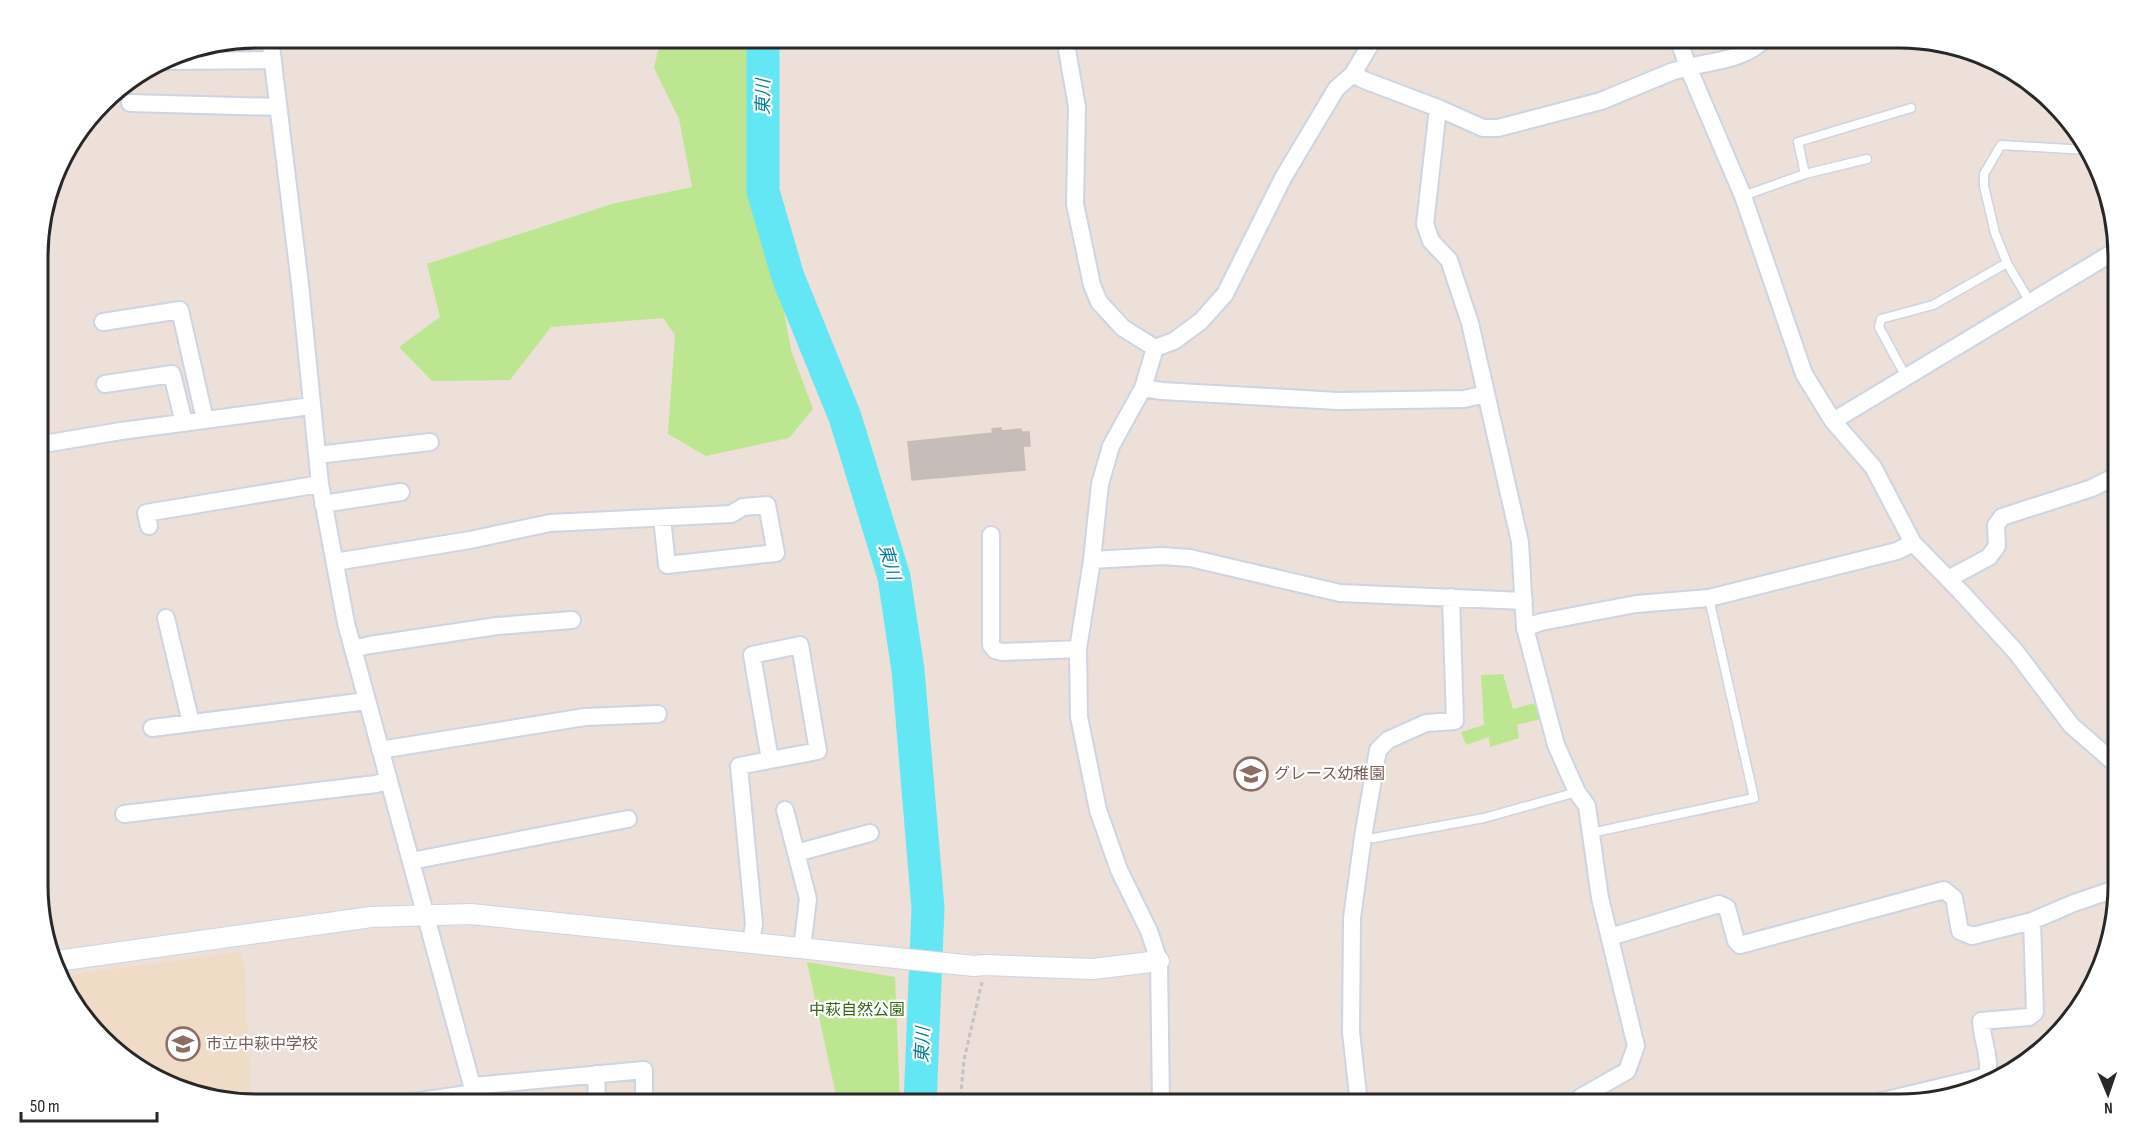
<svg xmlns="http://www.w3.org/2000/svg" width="2156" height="1142" viewBox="0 0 2156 1142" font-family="'Sofia Sans Condensed','Noto Sans JP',sans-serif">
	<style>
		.education { fill: #efdbc6 }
		.green { fill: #bce690 }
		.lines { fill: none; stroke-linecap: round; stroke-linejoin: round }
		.river { stroke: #63e7f5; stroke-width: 33 }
		.building { fill: #c6bdb8; stroke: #c7bcb2; stroke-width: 1.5 }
		.service-casing { stroke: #cdd5e2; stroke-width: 11 }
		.minor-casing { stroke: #cdd5e2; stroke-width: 20 }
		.tertiary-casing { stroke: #cdd5e2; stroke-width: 22 }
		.path { stroke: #c3c3c3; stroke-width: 3; stroke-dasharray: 4.5 3; stroke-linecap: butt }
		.service { stroke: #fff; stroke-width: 8 }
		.minor { stroke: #fff; stroke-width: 16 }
		.tertiary { stroke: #fff; stroke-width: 20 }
		.labels { text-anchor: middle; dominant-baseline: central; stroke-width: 4.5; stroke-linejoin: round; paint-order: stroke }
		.education-label { font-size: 16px; fill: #785e54; stroke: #fff; text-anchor: start }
		.park-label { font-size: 16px; fill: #346815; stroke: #fff }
		.water-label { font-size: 18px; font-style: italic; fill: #067e97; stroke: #fff }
		.rim { fill: none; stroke: #282828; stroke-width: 3 }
	</style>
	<rect width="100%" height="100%" fill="#ece0d8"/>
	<!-- education -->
	<path class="education" d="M240,952L245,971L251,1103L160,1082L75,1007L63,976Z"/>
	<!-- green -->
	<path class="green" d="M661,38H750L753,130L769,230L791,350L813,409L789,438L706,456L668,434L675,335L663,318L551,327L510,380L432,381L399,347L440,317L427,264L612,204L692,187L679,119L654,68Z
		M1503,674L1513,709L1539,702L1544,718L1517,725L1519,738L1490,747L1489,737L1466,745L1461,732L1484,725L1481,675Z
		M807,962L895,977L900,1104H838Z"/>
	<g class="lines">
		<!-- river -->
		<path class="river" d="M763,38V191L788,277L845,417L894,577L908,670L928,908L920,1104"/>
	</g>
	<!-- building -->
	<path class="building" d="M1001,428V431L1021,429V432H1029L1030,446H1023L1025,470L912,480L908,442L993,433L992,429Z"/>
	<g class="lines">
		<defs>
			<path id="service" d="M1805,174L1798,142L1911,108
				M1743,196L1805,174L1867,159
				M2030,302L2007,263L1995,233L1984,186V174L2001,145L2087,150
				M1906,377L1879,327L1881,319L1933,305L2007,263
				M1591,833L1754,798L1709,598
				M1363,837L1374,838L1484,818L1577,792"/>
			<path id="minor" d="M270,38L300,284L320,484L346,623L477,1104
				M1065,38L1077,107L1075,204L1092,285L1099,302L1123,328L1155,348
				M1678,38L1688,67C1715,61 1747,59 1765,38
				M162,61L273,60
				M1353,74L1364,80L1438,108L1483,128H1498L1601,101L1671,72L1688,67L1743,196L1804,374L1833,421L1873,467L1913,543L1961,592L2016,652L2071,725L2118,766
				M130,103L278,107
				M1438,108L1425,224L1431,241L1449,260L1470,323L1520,542L1525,628L1556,745L1577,792L1587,806L1600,898L1636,1046L1627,1071L1581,1097V1104
				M103,322L180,310L205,420
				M105,384L172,374L184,423
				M1143,388L1162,391L1338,401L1464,399L1486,394
				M1833,421L2117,250
				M38,445L121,431L311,406
				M317,455L430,442
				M323,504L401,492
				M149,526L146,513L320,484
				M991,535V645L995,650L1002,652L1078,649
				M1092,560L1162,556L1190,558L1340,593L1524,601
				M335,562L470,540L550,523L731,514L743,507L767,505L776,553L667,565L662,518
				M1948,579L1989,557L1997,546L1996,525L2002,517L2092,488L2110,479L2117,483
				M166,618L191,723
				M1525,628L1541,622L1636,604L1709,598L1897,551L1913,543
				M353,649L370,645L497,626L572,620
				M152,728L367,701
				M380,750L585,717L658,714
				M785,810L808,899L802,948
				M124,814L376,784L389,780
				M796,853L870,833
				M411,861L628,819
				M1610,937L1719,904L1727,908L1736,941L1740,945L1944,890L1954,898L1960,931L1972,936L2032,921L2074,903L2118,888
				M751,943L754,924L739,766L770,760L752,655L800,645L818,751L770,760
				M596,1074L597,1104
				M473,1086L644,1070V1104
				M400,1104L474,1093
				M1161,1104L1159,961L1149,931L1119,870L1098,810L1079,717L1078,649L1092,560L1100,484L1111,446L1143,388L1155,348L1174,341L1201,321L1225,294L1283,178L1336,89L1353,74L1374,38
				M1359,1104L1351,1032L1352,918L1363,837L1378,750L1388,740L1426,723L1455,721L1451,597
				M1870,1104L1987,1076C1991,1058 1982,1040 1981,1021L2029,1017L2035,1012L2032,921"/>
			<path id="tertiary" d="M57,961L371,917L471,914L974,966L985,965L1093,969L1159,961"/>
		</defs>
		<!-- service casing -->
		<use href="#service" class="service-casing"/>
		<!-- minor casing -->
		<use href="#minor" class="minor-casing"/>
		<!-- tertiary casing -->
		<use href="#tertiary" class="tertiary-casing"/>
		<!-- path -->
		<path class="path" d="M960,1104L964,1060L982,982"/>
		<!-- service -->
		<use href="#service" class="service"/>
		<!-- minor -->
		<use href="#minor" class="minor"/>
		<!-- tertiary -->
		<use href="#tertiary" class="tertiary"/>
	</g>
	<!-- icons -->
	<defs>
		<symbol id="school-ring" viewBox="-11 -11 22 22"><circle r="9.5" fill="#fff" stroke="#8d6e63" stroke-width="1.5"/><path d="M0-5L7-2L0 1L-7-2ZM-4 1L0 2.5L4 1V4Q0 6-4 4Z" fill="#8d6e63"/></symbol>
	</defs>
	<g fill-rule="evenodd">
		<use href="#school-ring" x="1232" y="755" width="38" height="38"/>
		<use href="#school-ring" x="164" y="1025" width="38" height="38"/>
	</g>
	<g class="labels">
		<!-- education labels -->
		<g class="education-label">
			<text x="1274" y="774">グレース幼稚園</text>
			<text x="206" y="1044">市立中萩中学校</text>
		</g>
		<!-- park labels -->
		<g class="park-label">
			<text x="857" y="1010">中萩自然公園</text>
		</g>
		<!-- water labels -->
		<g class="water-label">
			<text transform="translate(763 97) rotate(-90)">東川</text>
			<text transform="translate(889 562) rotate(75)">東川</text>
			<text transform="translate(923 1045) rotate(-88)">東川</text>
		</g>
	</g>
	<!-- crop -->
	<path d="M0 0H2156V1142H0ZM257 48H1899A209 209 0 0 1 2108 257V885A209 209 0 0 1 1899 1094H257A209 209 0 0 1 48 885V257A209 209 0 0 1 257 48Z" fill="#fff" fill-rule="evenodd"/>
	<path class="rim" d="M257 48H1899A209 209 0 0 1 2108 257V885A209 209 0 0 1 1899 1094H257A209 209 0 0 1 48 885V257A209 209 0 0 1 257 48Z"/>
	<!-- north arrow -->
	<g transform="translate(2108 1094) rotate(178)" stroke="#ffffff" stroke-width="4.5" paint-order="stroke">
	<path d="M0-4.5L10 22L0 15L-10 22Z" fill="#282828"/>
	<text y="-9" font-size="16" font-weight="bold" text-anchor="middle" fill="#282828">N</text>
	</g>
	<!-- scale -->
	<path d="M21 1112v9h136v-9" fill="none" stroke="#282828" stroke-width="3"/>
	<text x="30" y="1112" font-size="18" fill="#282828" stroke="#ffffff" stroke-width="4.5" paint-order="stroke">50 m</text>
</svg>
